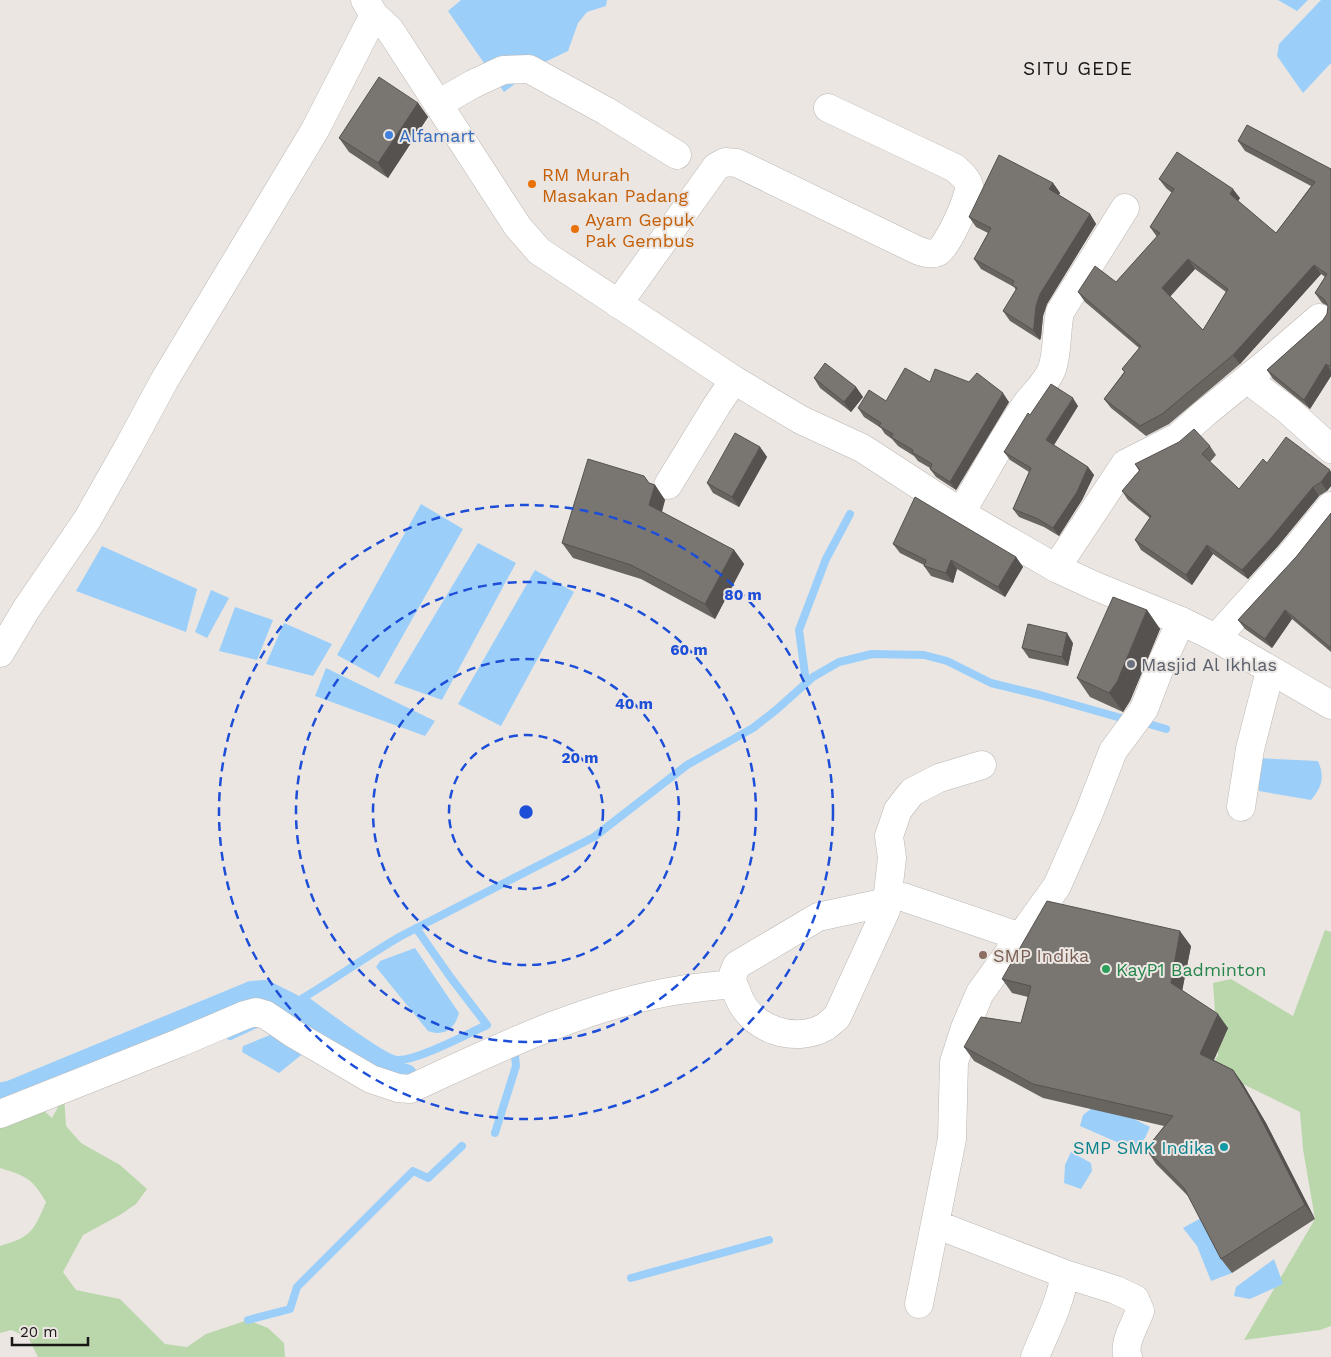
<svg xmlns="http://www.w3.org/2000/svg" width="1331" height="1357" viewBox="0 0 1331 1357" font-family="'Work Sans',sans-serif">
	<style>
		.green { fill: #b9d7ab }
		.water { fill: #9bcffa }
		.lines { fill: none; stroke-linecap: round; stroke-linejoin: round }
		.stream { stroke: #9bcffa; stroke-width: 8 }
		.canal { stroke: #9bcffa; stroke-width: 26 }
		.minor-casing { stroke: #bcb7b4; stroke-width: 29 }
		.tertiary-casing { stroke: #bcb7b4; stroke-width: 29 }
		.minor { stroke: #fff; stroke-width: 28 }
		.tertiary { stroke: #fff; stroke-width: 28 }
		.wall { fill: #686561; fill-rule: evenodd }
		.shaded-wall { fill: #55524f }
		.building { fill: #797571; stroke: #55524f; fill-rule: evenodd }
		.ring { fill: none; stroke: #1d4ed8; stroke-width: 2.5; stroke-dasharray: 9 6 }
		.shop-dot { fill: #3f7fe0; stroke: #ebe6e2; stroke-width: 2 }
		.food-dot { fill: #e8710a; stroke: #ebe6e2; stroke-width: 2 }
		.worship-dot { fill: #6b7280; stroke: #ebe6e2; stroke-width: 2 }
		.education-dot { fill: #8d6e63; stroke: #ebe6e2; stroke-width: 2 }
		.leisure-dot { fill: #2e9e5b; stroke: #ebe6e2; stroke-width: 2 }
		.culture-dot { fill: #0f9aa8; stroke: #ebe6e2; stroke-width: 2 }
		.labels { text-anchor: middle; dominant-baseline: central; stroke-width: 4; stroke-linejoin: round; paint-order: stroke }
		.shop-label { font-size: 18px; fill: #366cbe; stroke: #ebe6e2; text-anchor: start }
		.food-label { font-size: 18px; fill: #c56008; stroke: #ebe6e2; text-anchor: start }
		.worship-label { font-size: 18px; fill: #5b616d; stroke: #ebe6e2; text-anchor: start }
		.education-label { font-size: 18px; fill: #785e54; stroke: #ebe6e2; text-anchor: start }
		.leisure-label { font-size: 18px; fill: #27864d; stroke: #ebe6e2; text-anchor: start }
		.culture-label { font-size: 18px; fill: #0d838f; stroke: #ebe6e2; text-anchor: end }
		.neighbourhood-label { font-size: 19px; letter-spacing: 1px; fill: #181715; stroke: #ebe6e2 }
		.centre { fill: #1d4ed8; stroke: #ebe6e2; stroke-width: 2.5 }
		.ring-label { font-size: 15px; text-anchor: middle; font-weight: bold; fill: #1d4ed8; stroke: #ebe6e2; stroke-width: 4; stroke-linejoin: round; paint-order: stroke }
	</style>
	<rect width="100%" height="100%" fill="#ebe6e2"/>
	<!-- green -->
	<path class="green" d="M1325,930L1331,932V1326L1320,1330L1244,1340L1315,1219L1303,1149L1300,1112L1210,1068L1218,1055L1213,983L1231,979L1293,1016Z
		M12,1093L26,1094L52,1118L64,1096L66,1126L81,1143L120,1165L147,1189L136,1204L120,1215L83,1235L63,1272L76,1290L120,1299L165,1344L187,1347L206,1334L248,1320L268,1328L284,1343L285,1357H38L28,1337L11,1330L0,1333V1246C31,1237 34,1231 46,1202C32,1178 26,1176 0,1168V1096Z"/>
	<!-- water -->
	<path class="water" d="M461,0H607L606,6L587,12L578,23L568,51L543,63L504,92L448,11Z
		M1278,0H1308L1297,11Z
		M1321,0H1331V63L1303,93L1277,56L1279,44Z
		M421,504L463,529L379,678L337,655Z
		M478,543L516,563L442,700L394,683Z
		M102,546L197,589L186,632L76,591Z
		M535,570L574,592L501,726L458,704Z
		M211,590L229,598L207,638L195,632Z
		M235,607L273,620L257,660L219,651Z
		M284,623L332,644L313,676L266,664Z
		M326,668L435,721L425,736L315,696Z
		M1257,758L1318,761C1325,777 1322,787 1311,800L1259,791Z
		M415,948L459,1013C455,1028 445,1037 428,1031L376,967L380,961Z
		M287,1028L310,1048L279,1073L242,1052L243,1046Z
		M1100,1102L1150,1127L1145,1138L1135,1150L1080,1126L1083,1115Z
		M1071,1152L1091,1163L1092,1171L1081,1189L1064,1183L1065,1165Z
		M1201,1218L1232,1273L1211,1281L1197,1246L1183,1228Z
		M1274,1259L1283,1284L1250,1299L1234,1296L1236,1287Z"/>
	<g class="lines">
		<!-- stream -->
		<path class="stream" d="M806,682L799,630L826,559L850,514
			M1142,722L1166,729
			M304,999C320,1010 382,1059 397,1060C417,1061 467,1034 487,1025L451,978L416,928
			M275,1014C319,991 358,961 401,936L594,837L687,765L753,728L776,710L813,677L839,662L872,654L924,655L947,661L991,683L1040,695L1128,720
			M230,1036L256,1024
			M495,1133L516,1066L515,1056L508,1051
			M631,1278L769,1240
			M248,1320L290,1309L297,1287L413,1171L428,1178L462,1146"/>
		<!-- canal -->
		<path class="canal" d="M0,1096L12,1093L252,994L264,993L290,1006L384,1072L405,1077"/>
		<defs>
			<path id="minor" d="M438,104L473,84L503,70L529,69L606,111L677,155
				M618,304L716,167L725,162L737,163L919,251C925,253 932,255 938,252C948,245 970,198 969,186C968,179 960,173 955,168L828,108
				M1247,379L1289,411L1331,449
				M668,485L717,405L734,380
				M961,512C983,476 1003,438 1027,403C1036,392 1047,382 1052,369C1058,351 1056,330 1060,312L1125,208
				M1056,568L1125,464L1178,437L1205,413L1269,361L1319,318
				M1216,638L1290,556L1331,506
				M1241,807L1250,749L1270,671
				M903,897L1021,937
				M887,902L818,917L737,965C729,980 733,982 739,998C752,1029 794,1044 825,1027C829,1024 833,1020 837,1017L886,910L892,858L889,836L898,810L912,792L939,778L982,765
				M0,1114L179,1043L245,1015L256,1012L266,1015L294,1034L371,1079L398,1088L410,1089C496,1049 585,1005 680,990C698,987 715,986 733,984
				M935,1224L1065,1274L1116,1290L1135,1299L1140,1311C1136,1323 1122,1344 1128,1357
				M919,1304L952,1139L954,1062L965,1028L980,993L1057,886L1089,813L1113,751L1144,709L1161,665L1181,621
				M1035,1357C1046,1330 1060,1304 1065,1274"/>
			<path id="tertiary" d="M365,0L374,15L390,30L518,227L539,251L734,380L801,420L862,448L971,519L1056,568L1095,586L1181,621L1216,638L1331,705
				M0,653L25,611L87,520L129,446L164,381L315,130L374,15"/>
		</defs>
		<!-- minor casing -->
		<use href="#minor" class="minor-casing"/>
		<!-- tertiary casing -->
		<use href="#tertiary" class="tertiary-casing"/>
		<!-- minor -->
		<use href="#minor" class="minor"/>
		<!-- tertiary -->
		<use href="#tertiary" class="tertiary"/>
	</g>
	<!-- wall -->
	<path class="wall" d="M418,103L428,117L388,178L349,152L339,138Z
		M1238,141L1331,169V376L1310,409L1273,379L1267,370L1323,320L1327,314L1328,306L1322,303L1315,293L1325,277L1321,274L1240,364L1169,424L1146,436L1111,408L1104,399L1124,372L1122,369L1139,348L1085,302L1078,292L1116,282L1157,237L1150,227L1172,193L1166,188L1159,179L1240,198L1238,201L1276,233L1311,186L1245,151ZM1195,269L1226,292L1203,330L1170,296Z
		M1053,183L1060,193L1059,195L1090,214L1096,224L1047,304L1043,316L1041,337L1040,340L1010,321L1003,311L1016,290L1014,287L981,269L974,259L988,233L976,227L969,217Z
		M814,378L856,387L863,397L851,412L820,388Z
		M930,382L1009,402L956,490L936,477L930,469V468L918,461L914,456L898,446L892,439L885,434L881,428L864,417L858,408L886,401Z
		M1078,406L1054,445L1088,467L1094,475L1082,500L1059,536L1044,527L1019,517L1013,509L1029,472L1010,460L1004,452L1030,415Z
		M1210,446L1216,455L1210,462L1239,489L1267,463L1331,472V486L1327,491L1319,496L1278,546L1248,579L1213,554L1192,585L1141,550L1135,540L1150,518L1128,500L1122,491L1139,471L1135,464Z
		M760,447L767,457L739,507L713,493L707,483Z
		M649,483L655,485L665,500L662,512L734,550L744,564L715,619L641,579L573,558L562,543Z
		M1331,513V652L1292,619L1272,648L1245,629L1238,620L1296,557Z
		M893,544L1016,557L1023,567L1005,597L957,569L953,583L931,576L924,566V565L900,553Z
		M1147,610L1160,629L1130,701L1123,712L1090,697L1077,678Z
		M1073,643L1068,666L1029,658L1022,648Z
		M1191,946L1182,990L1228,1028L1214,1060L1233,1070L1243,1084L1266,1123L1315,1219L1232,1273L1221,1259L1189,1197L1156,1164L1146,1149L1164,1126L1043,1098L974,1061L964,1047L1021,1023L1028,997L1012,993L1002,979Z"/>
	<!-- shaded-wall -->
	<path class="shaded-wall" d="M418,103L428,117L388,178L378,163Z
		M1053,183L1060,193L1056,199L1049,189Z
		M1233,189L1240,198L1236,204L1230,194Z
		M1090,214L1096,224L1047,304L1043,316L1041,337L1040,340L1033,330L1036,306L1040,294Z
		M1188,259L1195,269L1169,298L1162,288Z
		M1314,265L1321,274L1240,364L1233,355Z
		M1326,364L1331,371V376L1310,409L1304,400Z
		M856,387L863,397L851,412L844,402Z
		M1003,393L1009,402L956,490L950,482Z
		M1073,398L1078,406L1052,448L1046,440Z
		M760,447L767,457L739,507L732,497Z
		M1088,467L1094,475L1082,500L1059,536L1053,528Z
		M1330,470L1331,472V486L1327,491L1321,482Z
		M655,485L665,500L659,520L649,505Z
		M1313,487L1319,496L1278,546L1248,579L1242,570Z
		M1207,545L1213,554L1192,585L1186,575Z
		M734,550L744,564L715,619L705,604Z
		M1016,557L1023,567L1005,597L998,587Z
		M951,560L957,569L953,583L946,573Z
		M1147,610L1160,629L1130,701L1123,712L1109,693Z
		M1285,610L1292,619L1272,648L1265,639Z
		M1067,633L1073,643L1068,666L1062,657Z
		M1180,931L1191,946L1181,997L1171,983Z
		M1218,1014L1228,1028L1210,1068L1200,1054Z
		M1233,1070L1243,1084L1266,1123L1315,1219L1305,1205Z"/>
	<!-- building -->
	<path class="building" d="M379,77L418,103L378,163L339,138Z
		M1247,125L1331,169V364L1329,366L1326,364L1304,400L1267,370L1323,320L1327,314L1328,306L1324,299L1315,293L1327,274L1314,265L1233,355L1162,414L1140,426L1104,399L1125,372L1122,369L1141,346L1078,292L1095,266L1116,282L1160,233L1150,227L1174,189L1159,179L1177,152L1233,189L1230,194L1276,233L1315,182L1238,141ZM1188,259L1228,289L1203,330L1162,288Z
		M999,155L1053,183L1049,189L1090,214L1040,294L1036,306L1034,327L1033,330L1003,311L1017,288L1012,285L1014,281L974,259L991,228L969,217Z
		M825,363L856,387L844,402L814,378Z
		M905,368L930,382L935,369L969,382L977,373L1003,393L950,482L930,469L932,464L912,452L913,450L891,437L893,434L879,426L881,423L858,408L869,390L886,401Z
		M1051,384L1073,398L1046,440L1088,467L1077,492L1053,528L1038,519L1013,509L1031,468L1004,452L1028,413L1030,415Z
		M1194,429L1210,446L1202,454L1239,489L1263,459L1267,463L1286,437L1330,470L1321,482L1313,487L1272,537L1242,570L1207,545L1186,575L1135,540L1151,516L1122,491L1140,470L1135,464L1179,442Z
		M735,433L760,447L732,497L707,483Z
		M588,459L644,476L649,483L655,485L649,505L734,550L705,604L631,565L562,543Z
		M915,497L1016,557L998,587L951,560L946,573L924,566L926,560L893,544Z
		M1331,513V648L1285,610L1265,639L1238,620L1296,557Z
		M1113,597L1147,610L1117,682L1109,693L1077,678Z
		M1028,624L1067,633L1062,657L1022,648Z
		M1047,901L1180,931L1171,983L1218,1014L1200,1054L1233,1070L1256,1109L1305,1205L1221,1259L1184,1188L1146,1149L1173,1116L1033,1084L964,1047L981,1017L1021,1023L1031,986L1002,979Z"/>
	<!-- distance rings -->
	<g class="ring">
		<circle cx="526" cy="812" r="77"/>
		<circle cx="526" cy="812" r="153"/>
		<circle cx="526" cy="812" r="230"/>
		<circle cx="526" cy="812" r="307"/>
	</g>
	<!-- markers -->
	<circle class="shop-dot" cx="389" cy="135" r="5"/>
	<g class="food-dot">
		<circle cx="532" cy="184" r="5"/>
		<circle cx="575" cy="229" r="5"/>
	</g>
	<circle class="worship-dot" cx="1131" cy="664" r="5"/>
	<circle class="education-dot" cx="983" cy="955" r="5"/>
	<circle class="leisure-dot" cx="1106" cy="969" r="5"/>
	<circle class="culture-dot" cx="1224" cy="1147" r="5"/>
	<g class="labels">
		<!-- shop labels -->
		<g class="shop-label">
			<text x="399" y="135">Alfamart</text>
		</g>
		<!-- food labels -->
		<g class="food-label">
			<text x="542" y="174">RM Murah<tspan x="542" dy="21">Masakan Padang</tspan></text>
			<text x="585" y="219">Ayam Gepuk<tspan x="585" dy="21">Pak Gembus</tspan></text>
		</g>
		<!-- worship labels -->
		<g class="worship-label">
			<text x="1141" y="664">Masjid Al Ikhlas</text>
		</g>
		<!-- education labels -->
		<g class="education-label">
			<text x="993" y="955">SMP Indika</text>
		</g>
		<!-- leisure labels -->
		<g class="leisure-label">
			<text x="1116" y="969">KayP1 Badminton</text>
		</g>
		<!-- culture labels -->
		<g class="culture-label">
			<text x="1214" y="1147">SMP SMK Indika</text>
		</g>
		<!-- neighbourhood labels -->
		<g class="neighbourhood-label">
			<text x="1078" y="68">SITU GEDE</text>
		</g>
	</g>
	<circle cx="526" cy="812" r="8" class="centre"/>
	<g class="ring-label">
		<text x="743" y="600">80 m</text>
		<text x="689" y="655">60 m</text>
		<text x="634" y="709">40 m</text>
		<text x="580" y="763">20 m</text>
	</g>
	<!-- scale -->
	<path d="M12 1337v8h76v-8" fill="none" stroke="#181715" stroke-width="2.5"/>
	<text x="20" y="1337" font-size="15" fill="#181715" stroke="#ebe6e2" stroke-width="4" paint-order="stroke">20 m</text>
</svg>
